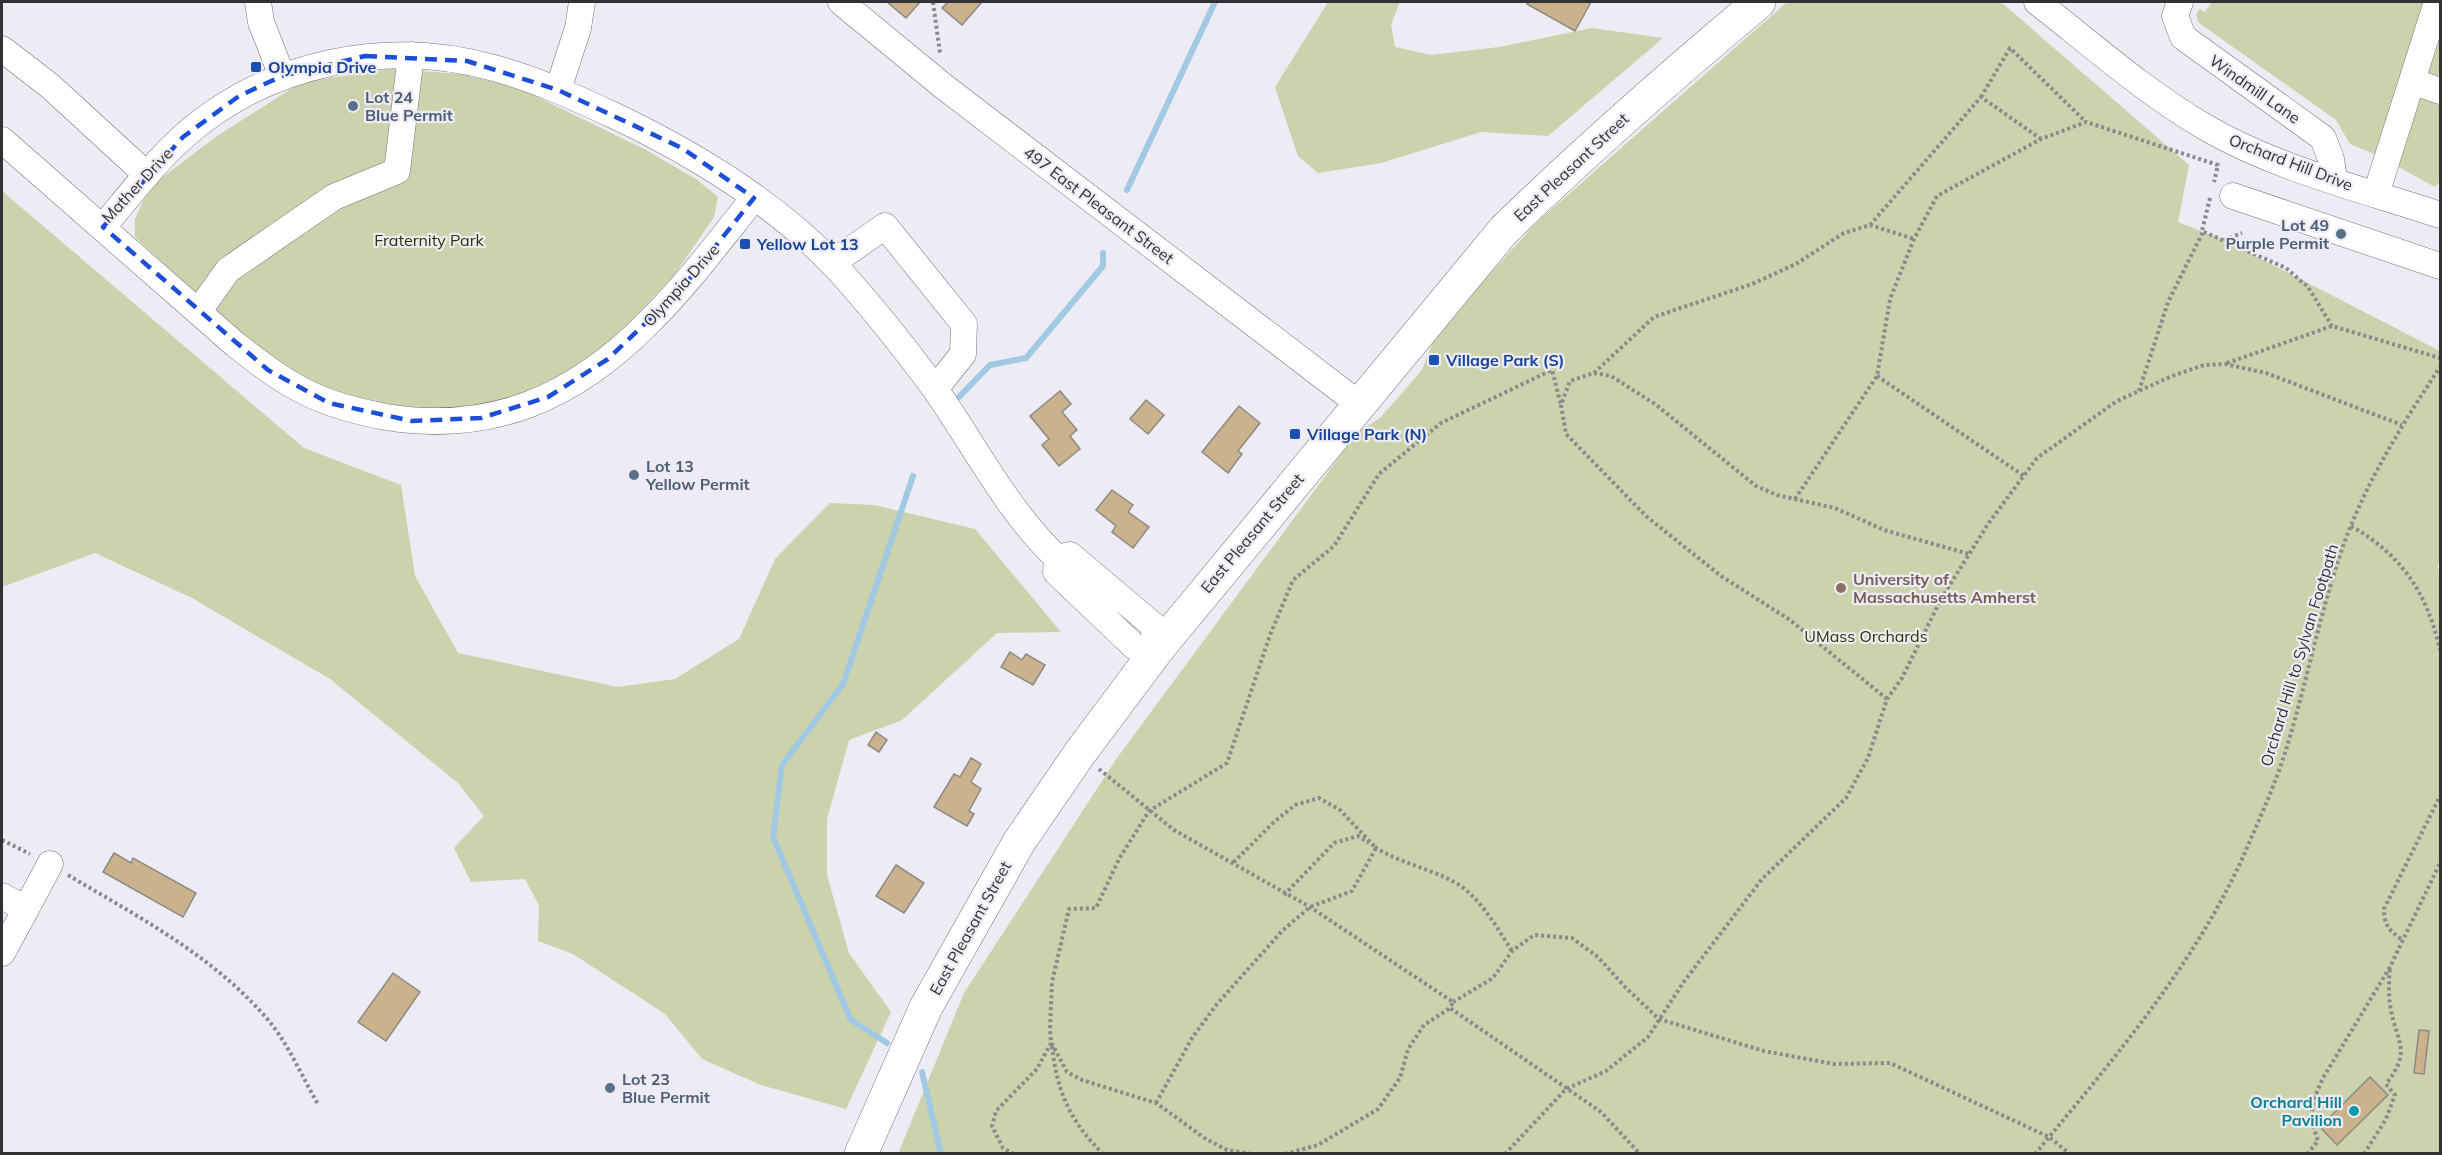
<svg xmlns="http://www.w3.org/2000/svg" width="2442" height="1155" viewBox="0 0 2442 1155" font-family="Mulish,sans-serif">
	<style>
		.green { fill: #ccd2ab }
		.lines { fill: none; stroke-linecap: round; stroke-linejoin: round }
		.stream { stroke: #a1c9e4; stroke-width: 6 }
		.building { fill: #cab28d; stroke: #8e8983; stroke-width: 1.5 }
		.minor-casing { stroke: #737179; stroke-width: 27 }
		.major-casing { stroke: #737179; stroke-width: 34 }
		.path { stroke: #8a898e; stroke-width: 4; stroke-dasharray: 3 3; stroke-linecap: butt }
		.minor { stroke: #fff; stroke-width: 26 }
		.major { stroke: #fff; stroke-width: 33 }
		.marked { fill: none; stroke: #1d4ed8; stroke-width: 4.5; stroke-dasharray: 12 8; stroke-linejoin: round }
		.transit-dot { fill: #1a4fb4; stroke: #edebf3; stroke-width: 2 }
		.service-dot { fill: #5c6f8a; stroke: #edebf3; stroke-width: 2 }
		.education-dot { fill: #8d6e63; stroke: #edebf3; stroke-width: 2 }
		.culture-dot { fill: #0f9aa8; stroke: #edebf3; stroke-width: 2 }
		.labels { text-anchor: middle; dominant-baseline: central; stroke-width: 4.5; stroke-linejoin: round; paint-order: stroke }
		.transit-label { font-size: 16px; font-weight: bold; fill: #164399; stroke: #edebf3; text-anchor: start }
		.street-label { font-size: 16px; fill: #323134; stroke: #edebf3 }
		.service-label { font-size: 16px; font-weight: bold; fill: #4e5e75; stroke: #edebf3; text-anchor: start }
		.park-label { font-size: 16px; fill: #2e3300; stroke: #edebf3 }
		.education-label { font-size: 16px; font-weight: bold; fill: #785e54; stroke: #edebf3; text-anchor: start }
		.culture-label { font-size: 16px; font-weight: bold; fill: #0d838f; stroke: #edebf3; text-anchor: end }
	</style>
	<rect width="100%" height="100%" fill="#edebf3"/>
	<!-- green -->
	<path class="green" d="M1328,2H1400L1391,24L1395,47L1431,55L1499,47L1592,28L1663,38L1548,136L1481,132L1381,163L1318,173L1298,156L1275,87Z
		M1787,2H2001L2189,165L2178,222L2224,240L2440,351V560L2437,568L2440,570V1153L898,1154L964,993L1117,758L1348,445L1361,430L1380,418L1422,370L1436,334L1537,222Z
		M2212,2H2432L2379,156L2350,144L2336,120L2199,23L2196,15L2199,9L2205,12Z
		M2440,12V69L2436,83L2426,79Z
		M390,69L462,74L523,90L644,149L696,179L718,197L714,217L673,277L599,354L537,395L469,410L412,409L338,394L286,369L240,335L135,237V219L143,201L159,180L217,136L294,87L316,80Z
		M2414,94L2440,96V181L2435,187L2395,165Z
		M2,191L304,448L401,485L415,576L458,653L618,687L675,679L739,639L775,559L830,503L874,505L975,529L1061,632L997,633L902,720L849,740L827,819V875L849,953L891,1012L846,1109L761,1085L702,1059L665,1014L573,954L538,941L539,905L525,879L471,882L454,848L484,816L458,783L330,679L192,598L95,553L2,587Z"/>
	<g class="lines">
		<!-- stream -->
		<path class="stream" d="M1127,190L1215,2
			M959,397L990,365L1026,358L1103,266V253
			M887,1043L851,1020L773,837L782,765L843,684L913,476
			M922,1072L941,1154"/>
	</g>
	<!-- building -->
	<path class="building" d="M887,2H920L906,18Z
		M948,2H947H982L962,25L942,8Z
		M1529,2H1591L1575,31L1527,4Z
		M1060,391L1071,404L1062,412L1077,430L1070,436L1080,449L1059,466L1042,445L1049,439L1030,416Z
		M1146,400L1164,415L1148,434L1130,419Z
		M1239,406L1260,423L1238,451L1242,454L1228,473L1202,452Z
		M1112,490L1133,505L1128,512L1149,527L1133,548L1112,532L1116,526L1096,510Z
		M1010,652L1022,660L1026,654L1045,665L1033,685L1001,667Z
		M876,732L887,740L879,752L868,745Z
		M971,758L981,764L971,782L981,789L969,811L974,814L967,826L934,807L954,774L960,777Z
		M114,853L131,863L133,858L196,893L183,917L103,872Z
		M896,865L924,883L904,913L876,896Z
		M393,973L420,992L386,1041L358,1022Z
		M2419,1030L2429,1031L2424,1074L2414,1073Z
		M2370,1077L2388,1095L2337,1145L2320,1127Z"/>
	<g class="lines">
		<defs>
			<path id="minor" d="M258,2L261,22L282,76
				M841,2L943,86L1359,404
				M2037,2C2091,44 2145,92 2205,127C2277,169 2362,189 2440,215
				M2180,2L2175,16L2183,37L2323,138L2331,159L2334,180
				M2,49L50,86L147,175
				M2412,81L2440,91
				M558,90L578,28L582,2
				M2,140L236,345C255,360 274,375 296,387C323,403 354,411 386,417C491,434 574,398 648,323C687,285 719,241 754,198
				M2376,194L2437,2
				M2233,196L2440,266
				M103,227C129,196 154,163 184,136C268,62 387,38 494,68C535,79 574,97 613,115C693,153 773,201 835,266C870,304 904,347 935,389C975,446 1006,509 1057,558L1056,572L1135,647L1157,650L1153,625L1070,555L1057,558
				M832,263L885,226L964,324L963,354L935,389
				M198,312L228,270L334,197L397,171L411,55
				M2,896L26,909L2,953
				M26,909L50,864"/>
			<path id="major" d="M861,1154L926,1007L1019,842L1080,753L1157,650L1504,230C1586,150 1672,75 1759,2"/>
		</defs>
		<!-- minor casing -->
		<use href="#minor" class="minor-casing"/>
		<!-- major casing -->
		<use href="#major" class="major-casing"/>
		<!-- path -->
		<path class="path" d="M933,2L940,53
			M1981,97L2010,48L2086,122
			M2210,198L2202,231L2286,268L2308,287L2332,326
			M1870,225L1981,97L2041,139
			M2224,240L2242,233
			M2227,363L2332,326L2440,358
			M1594,373L1654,317L1752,284L1796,264L1844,233L1870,225L1914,239
			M1877,376L2024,476
			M2139,391L2168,302L2203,232
			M1795,499L1877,376L1890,299L1914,239L1937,196L2041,139L2086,122L2218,165L2214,182
			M2351,526C2402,555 2427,593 2440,650
			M1887,699L1790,620L1721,576L1646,516L1566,434L1561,405L1570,381L1594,373L1611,376L1655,404L1756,486L1777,495L1835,508L1884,530L1969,554
			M1099,769L1174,830L1310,907L1453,1002L1450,1008L1601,1112L1640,1154
			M2,840L30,854
			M1375,847C1401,864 1430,868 1456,883C1480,897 1497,928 1512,951
			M68,875C140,918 214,956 269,1021C289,1045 302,1077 318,1104
			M1284,895L1334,843L1358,836L1369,843
			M2401,939C2389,930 2384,925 2384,909L2440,796
			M1453,1002L1493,978L1512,951L1534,935L1572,938L1598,957L1626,988L1659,1019L1764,1051L1834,1064L1890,1063L2049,1137L2070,1154
			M1052,1046C1057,1092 1070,1121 1103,1154
			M1156,1103L1192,1038L1217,1004L1282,931L1310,907L1352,891L1376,848L1340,810L1319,798L1295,805L1275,821L1232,864
			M1014,1154L1003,1148L992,1126L996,1111L1037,1069L1051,1043
			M1251,1154L1227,1150L1206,1139L1156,1103L1082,1080L1067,1072L1051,1042L1050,1029L1052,982L1069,909L1096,908L1119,859L1149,811L1227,763L1270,635L1293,580L1334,546L1379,474L1441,423L1552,370L1561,405
			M1285,1154L1318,1145L1378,1109L1400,1078L1408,1049L1424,1025L1450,1008
			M1505,1154L1566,1089L1606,1071L1648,1037L1683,983L1762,879L1846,798L1868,758L1887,699L1902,678L1941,599L1988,524L2037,458L2117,401L2172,376L2204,365L2225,364L2266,373L2402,425
			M2035,1154C2112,1061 2193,967 2243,857C2257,824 2273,790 2284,756C2307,684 2320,609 2346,538C2369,477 2405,420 2440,367
			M2307,1154L2318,1141L2311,1119L2313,1101L2323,1078L2390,967L2440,863
			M2364,1154L2386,1119L2395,1095L2386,1084C2412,1051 2397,1043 2391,1010C2388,996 2389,981 2390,967"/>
		<!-- minor -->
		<use href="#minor" class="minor"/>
		<!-- major -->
		<use href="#major" class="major"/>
	</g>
	<!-- marked area -->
	<path class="marked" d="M365,56L467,61L558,90L682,148L754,198L683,287L608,359L548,397L481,418L412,421L329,403L268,370L103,227L183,137L239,96L282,76Z"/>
	<!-- markers -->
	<g class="transit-dot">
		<rect x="250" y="61" width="12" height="12" rx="3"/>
		<rect x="739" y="238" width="12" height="12" rx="3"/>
		<rect x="1428" y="354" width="12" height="12" rx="3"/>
		<rect x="1289" y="428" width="12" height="12" rx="3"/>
	</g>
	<g class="service-dot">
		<circle cx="353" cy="106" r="6"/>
		<circle cx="2341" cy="234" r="6"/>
		<circle cx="634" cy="475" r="6"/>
		<circle cx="610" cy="1088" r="6"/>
	</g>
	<circle class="education-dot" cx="1841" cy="588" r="6"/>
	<circle class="culture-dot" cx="2354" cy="1111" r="6"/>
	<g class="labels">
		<!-- transit labels -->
		<g class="transit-label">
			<text x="268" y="67">Olympia Drive</text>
			<text x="757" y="244">Yellow Lot 13</text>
			<text x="1446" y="360">Village Park (S)</text>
			<text x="1307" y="434">Village Park (N)</text>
		</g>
		<!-- street labels -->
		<g class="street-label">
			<text transform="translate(2255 89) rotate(35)">Windmill Lane</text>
			<text transform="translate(2291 162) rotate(21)">Orchard Hill Drive</text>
			<text transform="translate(1571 167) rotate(-43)">East Pleasant Street</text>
			<text transform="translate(137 185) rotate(-47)">Mather Drive</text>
			<text transform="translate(1099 205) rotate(37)">497 East Pleasant Street</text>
			<text transform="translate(681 285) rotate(-48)">Olympia Drive</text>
			<text transform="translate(1252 533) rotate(-50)">East Pleasant Street</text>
			<text transform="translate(2299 655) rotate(-73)">Orchard Hill to Sylvan Footpath</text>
			<text transform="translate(970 928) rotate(-61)">East Pleasant Street</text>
		</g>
		<!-- service labels -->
		<g class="service-label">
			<text x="365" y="97">Lot 24<tspan x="365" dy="18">Blue Permit</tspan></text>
			<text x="2329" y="225" text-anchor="end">Lot 49<tspan x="2329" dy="18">Purple Permit</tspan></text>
			<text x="646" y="466">Lot 13<tspan x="646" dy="18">Yellow Permit</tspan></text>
			<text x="622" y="1079">Lot 23<tspan x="622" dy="18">Blue Permit</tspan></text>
		</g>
		<!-- park labels -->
		<g class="park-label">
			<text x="429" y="240">Fraternity Park</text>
			<text x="1866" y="636">UMass Orchards</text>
		</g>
		<!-- education labels -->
		<g class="education-label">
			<text x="1853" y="579">University of<tspan x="1853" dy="18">Massachusetts Amherst</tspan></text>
		</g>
		<!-- culture labels -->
		<g class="culture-label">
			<text x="2342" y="1102">Orchard Hill<tspan x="2342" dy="18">Pavilion</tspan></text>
		</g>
	</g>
	<!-- border -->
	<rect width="2442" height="1155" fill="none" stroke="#323134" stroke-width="6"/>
</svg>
